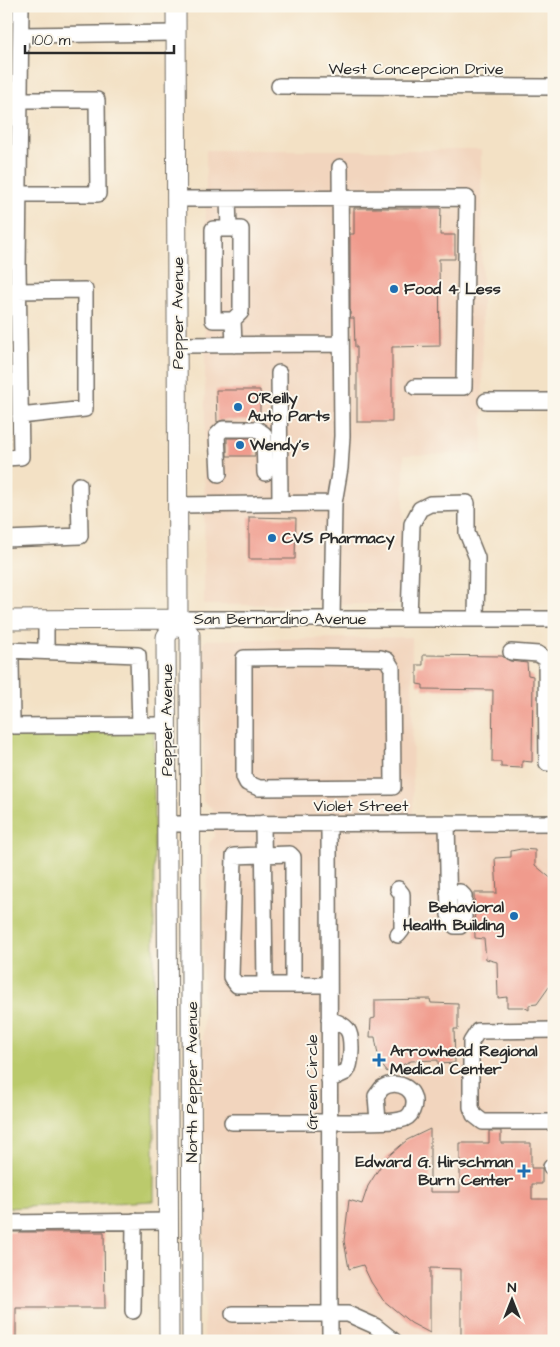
<svg xmlns="http://www.w3.org/2000/svg" width="560" height="1347" viewBox="0 0 560 1347" font-family="'Architects Daughter',sans-serif">
	<style>
		.built { fill: #f2d5be }
		.green { fill: #bbca6c; stroke: #737a4c }
		.building { fill: #f09b8d }
		.lines { fill: none; stroke-linecap: round; stroke-linejoin: round }
		.minor-casing { stroke: #716b61; stroke-width: 18 }
		.major-casing { stroke: #716b61; stroke-width: 21 }
		.minor { stroke: #fff; stroke-width: 15 }
		.major { stroke: #fff; stroke-width: 19 }
		.poi-dot { fill: #1f6fb2; stroke: #fbf7ec; stroke-width: 2 }
		.labels { text-anchor: middle; dominant-baseline: central; stroke-width: 4; stroke-linejoin: round; paint-order: stroke }
		.street-label { font-size: 16px; fill: #2b2b2b; stroke: #fbf7ec }
		.poi-label { font-size: 16px; font-weight: bold; fill: #2b2b2b; stroke: #fbf7ec; text-anchor: start }
	</style>
	<rect width="100%" height="100%" fill="#fbf7ec"/>
	<filter id="ink" filterUnits="userSpaceOnUse"><feTurbulence type="fractalNoise" baseFrequency=".02" numOctaves="2"/><feDisplacementMap in="SourceGraphic" scale="10" xChannelSelector="R" yChannelSelector="G"/><feConvolveMatrix kernelMatrix="1 2 1 2 8 2 1 2 1" color-interpolation-filters="sRGB"/></filter>
	<filter id="wash" filterUnits="userSpaceOnUse"><feTurbulence type="fractalNoise" baseFrequency=".0096" numOctaves="4" result="noise"/><feDisplacementMap in="SourceGraphic" scale="20" xChannelSelector="R" yChannelSelector="G"/><feGaussianBlur stdDeviation="1.12" result="paint"/><feColorMatrix in="noise" values="0 0 0 0 0 0 0 0 0 0 0 0 0 0 0 0 0 1.4 0 .05"/><feComposite in="paint" operator="in"/></filter>
	<g filter="url(#wash)">
		<rect width="100%" height="100%" fill="#f3e1c5"/>
		<!-- built -->
		<path class="built" d="M206,150H481L483,454L404,455L403,604L204,605Z
			M412,637L413,832H554V1341H204L203,945L209,843L215,836L212,808L203,802V643L207,640Z"/>
		<!-- green -->
		<path class="green" d="M154,725V1201L6,1208V730Z"/>
		<g id="blocks">
			<!-- building -->
			<path class="building" d="M354,208H441L440,235H455V259H439L440,346L392,347V422H357V347H355L354,318H350V234H354Z
				M216,390H260V421L223,420L217,422Z
				M254,438L255,456H227V438Z
				M249,517L296,518L295,559H249Z
				M423,655L502,656L510,661L527,663L528,675L533,676L532,762L522,761V768L501,767V762H492L493,690L423,689V685L417,684V665H423Z
				M521,849L535,850V865L554,881V980L537,1004L529,1005V1010L524,1007H507V997L498,998L497,962L486,959L484,939L475,938L474,893H497L495,858L511,857V851Z
				M430,999L431,1003L458,1004V1029H454L455,1063L438,1064V1060L411,1061L387,1072L379,1061L375,1037H370L371,1019L375,1018V1000Z
				M430,1129V1192H460V1143H489V1131H501V1143H531V1168H542V1184H532V1199H554V1341H461V1269L430,1268V1333L411,1323L383,1300L371,1282L363,1265L349,1269L344,1241L349,1200L362,1204L368,1186L385,1159L407,1140Z
				M6,1232H104L105,1308H16V1340H6Z"/>
		</g>
	</g>
	<g filter="url(#ink)">
		<use href="#blocks" fill-opacity="0" stroke="#716b61" stroke-width="1"/>
		<g class="lines">
			<defs>
				<path id="minor" d="M21,35L176,33
					M279,86L554,87
					M20,194H98L97,100H21
					M178,199L467,198L464,387H415
					M228,199L229,229
					M18,291L85,290V409L20,416
					M233,320H213V229H241V312L233,320L234,345
					M177,345L341,344
					M279,373L280,503
					M486,401H554
					M6,458L21,457L18,268L21,6
					M219,474L217,435L223,429H257L264,434L265,473
					M178,505L334,503
					M6,539L80,536L79,485
					M178,619H554
					M332,619L334,503L340,468L342,436L340,167
					M409,619L412,524L420,509L430,504L467,503V533L477,558L476,619
					M6,650L138,655L140,725
					M46,651V620
					M6,652L11,661L12,722L14,726L167,725
					M511,652L538,654L546,659L547,763H554
					M308,657L381,658L387,660L392,668L393,787L259,788L247,783L244,777V658Z
					M263,823L265,985
					M329,823L330,1341
					M447,823L449,915L455,926H460L464,917V896L460,892L448,893
					M168,824L554,823
					M398,889L402,894V930L398,935
					M293,985V857L290,854L234,856L231,977L237,985H329
					M329,1019C336,1022 342,1023 347,1029C353,1037 352,1065 346,1072L329,1080
					M554,1030L478,1031L471,1042V1107L474,1115L483,1122H554
					M232,1122C272,1122 311,1122 351,1122C367,1121 385,1123 400,1120C406,1119 410,1116 412,1111C421,1091 398,1077 382,1088L376,1096L378,1121
					M551,1167H554
					M6,1223L169,1221
					M133,1311L134,1221
					M233,1314H348L375,1326L394,1341"/>
				<path id="major" d="M178,619L190,635L192,1341
					M6,620L178,619
					M169,1341L166,637L178,619L176,6"/>
			</defs>
			<!-- minor casing -->
			<use href="#minor" class="minor-casing"/>
			<!-- major casing -->
			<use href="#major" class="major-casing"/>
			<!-- minor -->
			<use href="#minor" class="minor"/>
			<!-- major -->
			<use href="#major" class="major"/>
		</g>
	</g>
	<!-- markers -->
	<g class="poi-dot">
		<circle cx="394" cy="289" r="5"/>
		<circle cx="238" cy="407" r="5"/>
		<circle cx="240" cy="445" r="5"/>
		<circle cx="272" cy="538" r="5"/>
		<circle cx="514" cy="916" r="5"/>
		<path d="M376.5 1052.5h5v5h5v5h-5v5h-5v-5h-5v-5h5z"/>
		<path d="M521.5 1163.5h5v5h5v5h-5v5h-5v-5h-5v-5h5z"/>
	</g>
	<g class="labels">
		<!-- street labels -->
		<g class="street-label">
			<text x="416" y="69">West Concepcion Drive</text>
			<text transform="translate(178 313) rotate(-90)">Pepper Avenue</text>
			<text x="280" y="619">San Bernardino Avenue</text>
			<text transform="translate(167 720) rotate(-90)">Pepper Avenue</text>
			<text x="361" y="806">Violet Street</text>
			<text transform="translate(192 1082) rotate(-90)">North Pepper Avenue</text>
			<text transform="translate(312 1082) rotate(-90)">Green Circle</text>
		</g>
		<!-- poi labels -->
		<g class="poi-label">
			<text x="404" y="289">Food 4 Less</text>
			<text x="248" y="398">O'Reilly<tspan x="248" dy="18">Auto Parts</tspan></text>
			<text x="250" y="445">Wendy's</text>
			<text x="282" y="538">CVS Pharmacy</text>
			<text x="504" y="907" text-anchor="end">Behavioral<tspan x="504" dy="18">Health Building</tspan></text>
			<text x="390" y="1051">Arrowhead Regional<tspan x="390" dy="18">Medical Center</tspan></text>
			<text x="513" y="1162" text-anchor="end">Edward G. Hirschman<tspan x="513" dy="18">Burn Center</tspan></text>
		</g>
	</g>
	<!-- margin -->
	<rect width="560" height="1347" fill="none" stroke="#fbf7ec" stroke-width="25"/>
	<!-- north arrow -->
	<g transform="translate(512 1300)" stroke="#fbf7ec" stroke-width="4" paint-order="stroke">
	<path d="M0-4L9 19L0 12L-9 19Z" fill="#2b2b2b"/>
	<text y="-8" font-size="14" font-weight="bold" text-anchor="middle" fill="#2b2b2b">N</text>
	</g>
	<!-- scale -->
	<path d="M25 45v8h149v-8" fill="none" stroke="#2b2b2b" stroke-width="2.5"/>
	<text x="32" y="45" font-size="15" fill="#2b2b2b" stroke="#fbf7ec" stroke-width="4" paint-order="stroke">100 m</text>
</svg>
